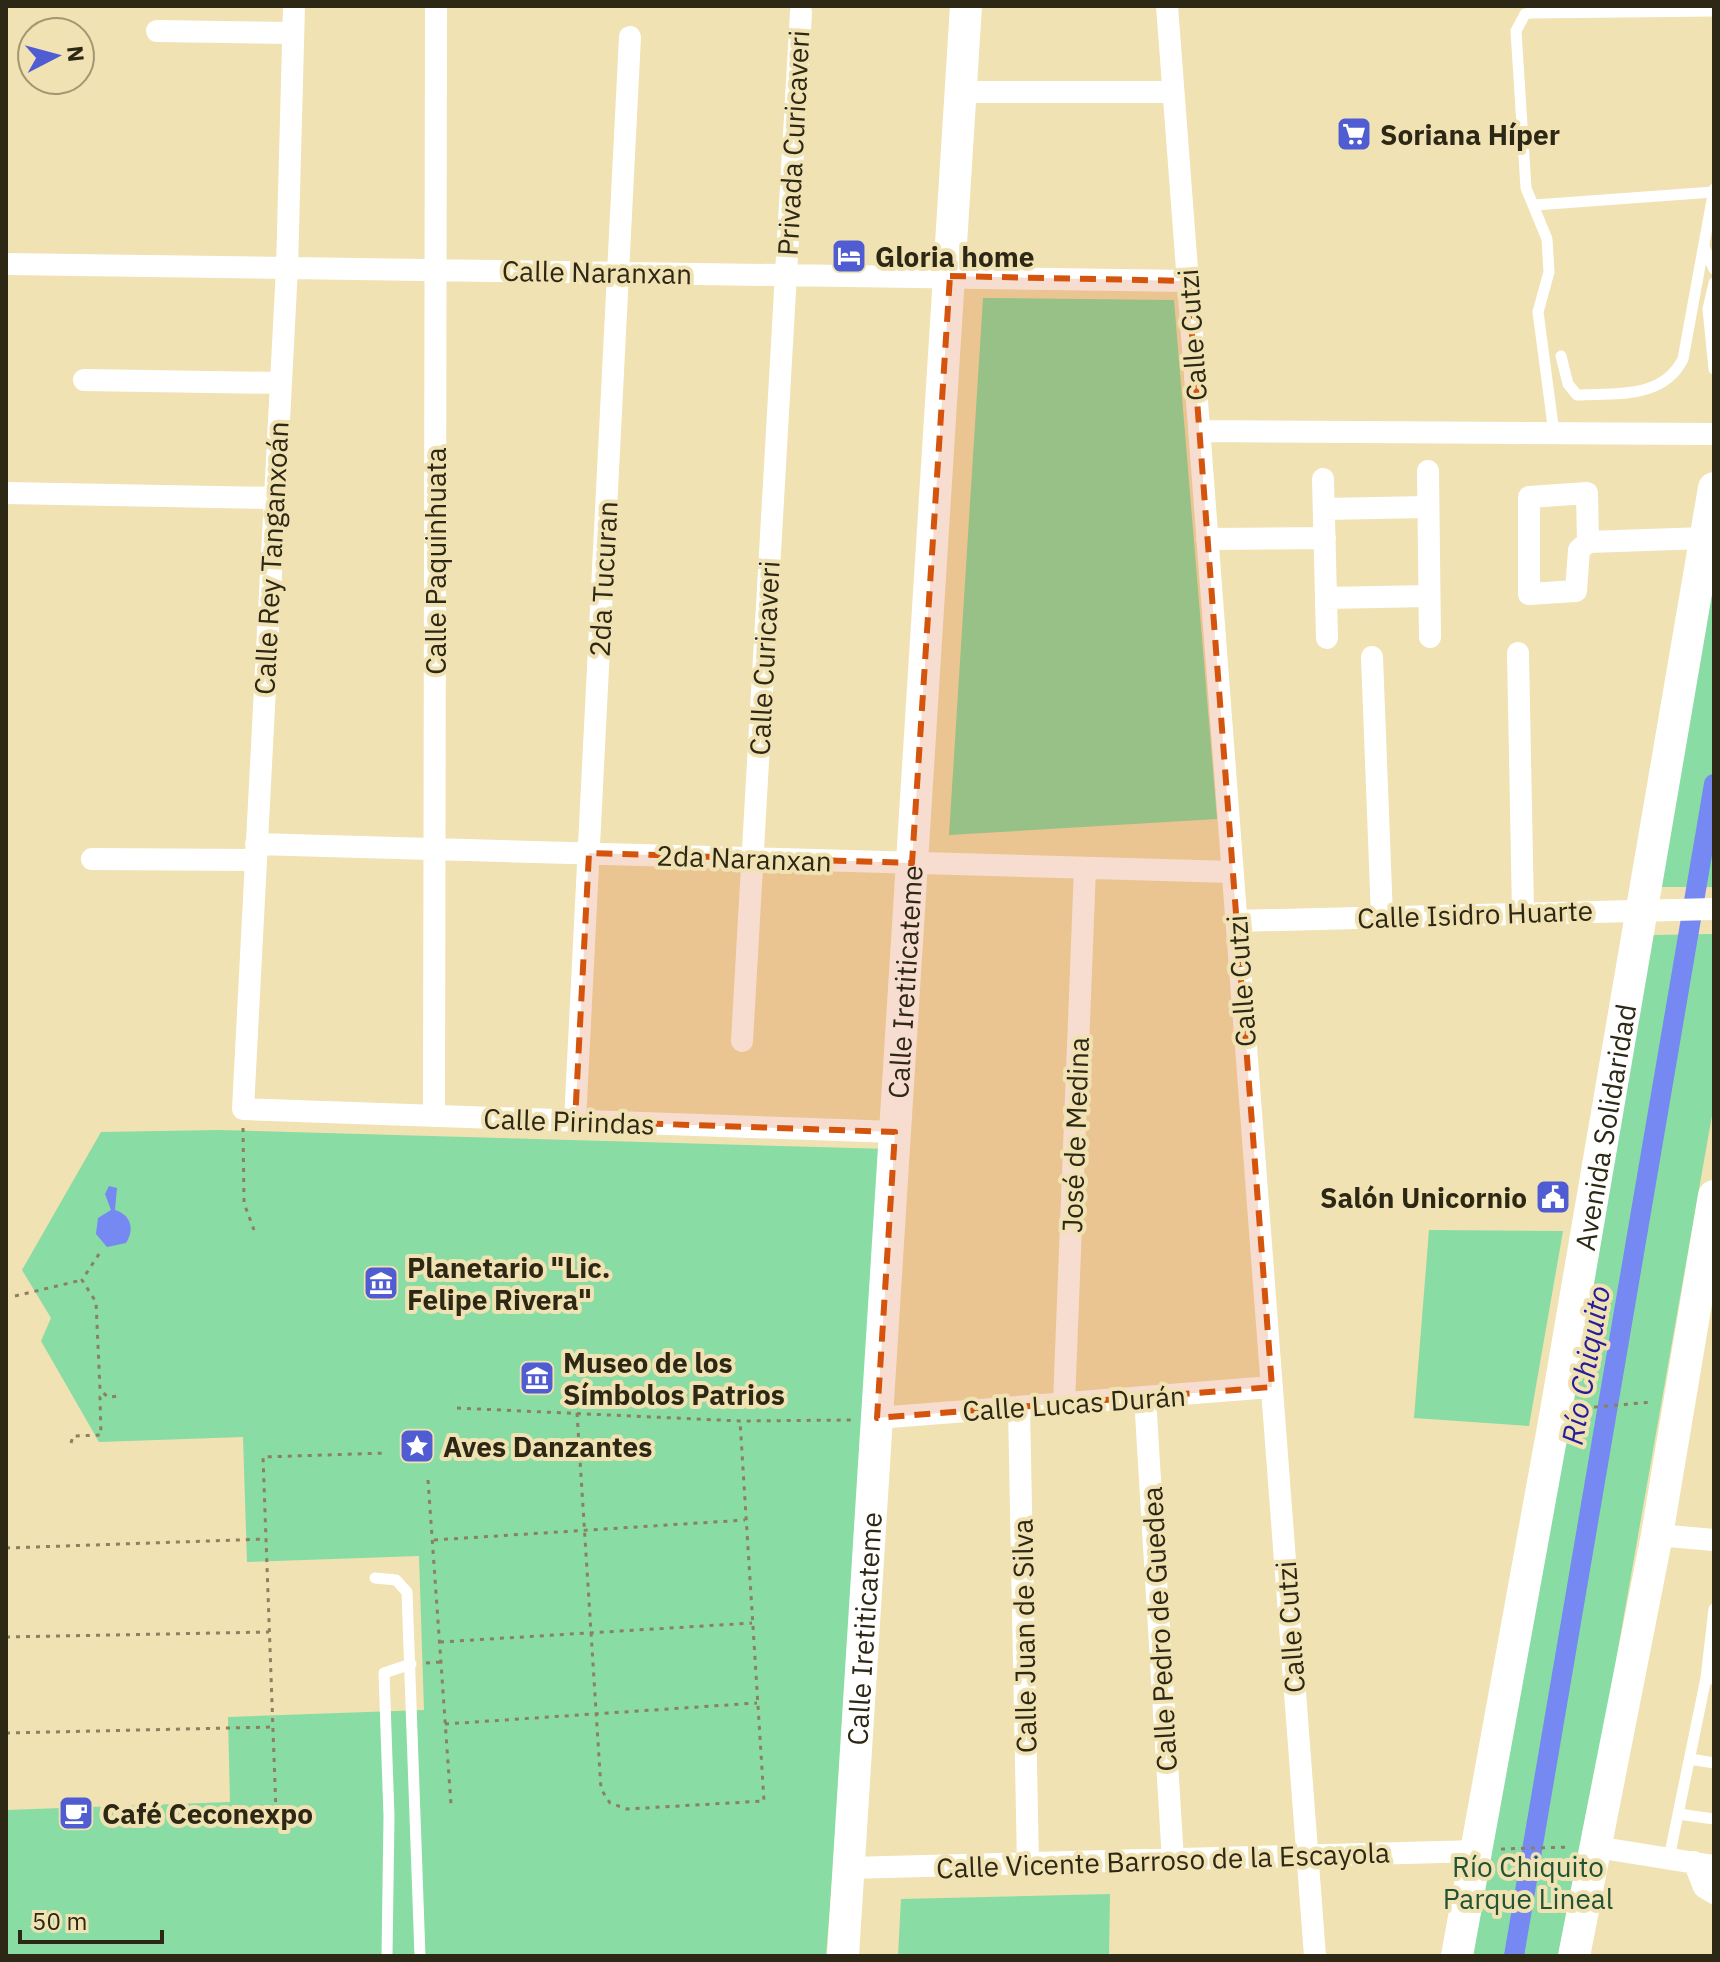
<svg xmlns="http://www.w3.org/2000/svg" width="1720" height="1962" viewBox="0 0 1720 1962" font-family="'IBM Plex Sans',sans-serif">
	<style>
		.green { fill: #88dca4 }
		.water { fill: #7688f1 }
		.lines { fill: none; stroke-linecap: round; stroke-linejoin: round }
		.canal { stroke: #7688f1; stroke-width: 20 }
		.path { stroke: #8b8160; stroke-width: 3; stroke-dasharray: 4 6; stroke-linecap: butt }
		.lane { stroke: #fff; stroke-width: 11 }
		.street { stroke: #fff; stroke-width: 22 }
		.secondary { stroke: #fff; stroke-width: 32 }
		.marked { fill: #d5540d; fill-opacity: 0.2; stroke: #d5540d; stroke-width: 6; stroke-dasharray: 16 10; stroke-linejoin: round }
		.labels { text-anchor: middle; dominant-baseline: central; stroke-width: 8; stroke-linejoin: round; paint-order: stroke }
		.poi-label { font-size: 28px; font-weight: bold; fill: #2d2715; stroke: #f0e2b2; text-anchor: start }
		.street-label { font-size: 28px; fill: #2d2715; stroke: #f0e2b2 }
		.park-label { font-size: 28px; fill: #225335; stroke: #f0e2b2 }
		.water-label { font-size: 30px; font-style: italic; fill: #261d98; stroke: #f0e2b2 }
	</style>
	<rect width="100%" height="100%" fill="#f0e2b2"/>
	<!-- green -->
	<path class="green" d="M983,298L1174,300L1217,819L949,835Z
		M1714,556V887H1657Z
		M1714,934V1104L1564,1956H1466L1652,935Z
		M219,1130L890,1149L826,1956H6V1810L230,1802L228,1717L424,1710L419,1556L247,1562L243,1437L99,1442L41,1341L51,1318L22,1270L101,1132Z
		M1429,1230L1563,1231L1529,1426L1414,1418Z
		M1110,1894L1109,1956H898L901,1899Z"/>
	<!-- water -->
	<path class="water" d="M109,1186L117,1188L115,1210C131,1215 135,1229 126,1243L107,1247L96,1234L98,1218L111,1210L105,1194Z"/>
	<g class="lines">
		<!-- canal -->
		<path class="canal" d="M1514,1956L1714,784"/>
		<!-- path -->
		<path class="path" d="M243,1128L244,1203L254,1230
			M99,1254L82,1280L96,1302L100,1390L108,1397L120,1396
			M15,1296L82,1280
			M457,1408L740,1421L853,1420
			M1584,1408L1652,1402
			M577,1413L601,1789L610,1803L627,1809L764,1801L740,1421
			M71,1443L73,1436L101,1435L100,1397L103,1393
			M428,1480L451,1805
			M434,1540L745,1520
			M6,1548L266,1539
			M6,1637L269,1632
			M440,1642L752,1623
			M426,1663L441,1662
			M445,1724L757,1703
			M6,1733L273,1727
			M276,1812L263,1457L386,1453
			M1501,1849L1570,1847"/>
		<!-- lane -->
		<path class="lane" d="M1535,205L1713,192
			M1704,247L1714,269
			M1714,283L1708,309L1714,369
			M1561,356L1568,384L1577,395C1617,393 1663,399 1683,359L1714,189
			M1554,433L1538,312L1549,272L1547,239L1526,188L1516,31L1525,14L1531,13L1714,11
			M375,1578L396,1580L407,1592L420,1956
			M1714,1609L1706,1678L1714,1679
			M1690,1759L1714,1763
			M1678,1814L1714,1819
			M1669,1858L1706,1678
			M387,1956L389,1816L384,1673L411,1664"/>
		<!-- street -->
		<path class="street" d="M294,6L287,268L243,1109L895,1132
			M1167,6L1315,1956
			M157,31L293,33
			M961,92H1173
			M6,264L1188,281
			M84,380L280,383
			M1199,431L1714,434
			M1428,471L1430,637
			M1323,479L1327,638
			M6,493L274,498
			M1587,493L1588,542L1579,550L1576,591L1529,594V497Z
			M1324,509L1428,507
			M1207,539L1325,538
			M1588,542L1705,538
			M1326,598L1429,596
			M1518,653L1523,912
			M1372,657L1382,917
			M256,844L1232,872
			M92,859L255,860
			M1236,921L1714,909
			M742,1041L801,12
			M434,1116L436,6
			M575,1121L630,37
			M1145,1397L1173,1861
			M1064,1403L1085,868
			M1019,1407L1028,1865
			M877,1418L1272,1387
			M1657,1535L1714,1540
			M1596,1847L1714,1866
			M1694,1862L1704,1887L1714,1893
			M849,1868L1478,1851"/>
		<!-- secondary -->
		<g class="secondary">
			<path id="s1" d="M843,1956L966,6"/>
			<path id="s2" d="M1457,1956L1556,1411L1714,488"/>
			<path d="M1574,1956L1657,1535L1714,1196"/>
		</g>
	</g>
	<!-- marked area -->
	<path class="marked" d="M950,276L1188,281L1272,1387L877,1418L895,1132L575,1121L589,853L912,863Z"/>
	<!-- icons -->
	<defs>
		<symbol id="supermarket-square" viewBox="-11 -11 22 22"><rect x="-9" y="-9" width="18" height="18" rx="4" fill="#505cd2" stroke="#f0e2b2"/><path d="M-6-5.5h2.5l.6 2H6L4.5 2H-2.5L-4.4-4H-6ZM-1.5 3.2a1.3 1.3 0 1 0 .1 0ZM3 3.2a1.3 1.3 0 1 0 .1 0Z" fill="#fff"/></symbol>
		<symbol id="hotel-square" viewBox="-11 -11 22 22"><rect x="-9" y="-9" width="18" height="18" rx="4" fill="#505cd2" stroke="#f0e2b2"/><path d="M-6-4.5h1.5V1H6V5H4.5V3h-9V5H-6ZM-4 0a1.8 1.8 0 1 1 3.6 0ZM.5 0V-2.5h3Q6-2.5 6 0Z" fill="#fff"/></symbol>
		<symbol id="civic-square" viewBox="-11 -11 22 22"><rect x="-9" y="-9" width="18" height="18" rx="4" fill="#505cd2" stroke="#f0e2b2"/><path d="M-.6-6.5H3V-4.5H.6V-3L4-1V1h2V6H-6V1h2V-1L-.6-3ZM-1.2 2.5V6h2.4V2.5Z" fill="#fff"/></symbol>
		<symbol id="museum-square" viewBox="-11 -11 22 22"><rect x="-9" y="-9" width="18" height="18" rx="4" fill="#505cd2" stroke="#f0e2b2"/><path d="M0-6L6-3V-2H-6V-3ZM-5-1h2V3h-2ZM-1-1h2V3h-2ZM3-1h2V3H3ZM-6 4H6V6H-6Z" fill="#fff"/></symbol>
		<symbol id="sight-square" viewBox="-11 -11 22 22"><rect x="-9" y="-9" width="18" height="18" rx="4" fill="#505cd2" stroke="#f0e2b2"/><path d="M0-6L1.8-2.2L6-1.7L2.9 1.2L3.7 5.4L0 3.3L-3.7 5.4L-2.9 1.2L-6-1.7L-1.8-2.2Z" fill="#fff"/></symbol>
		<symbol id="cafe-square" viewBox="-11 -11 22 22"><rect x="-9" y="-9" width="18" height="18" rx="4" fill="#505cd2" stroke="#f0e2b2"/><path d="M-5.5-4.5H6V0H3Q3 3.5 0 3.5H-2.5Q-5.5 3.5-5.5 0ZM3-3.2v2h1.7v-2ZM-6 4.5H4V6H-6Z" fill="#fff"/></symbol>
	</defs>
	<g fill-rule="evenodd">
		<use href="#supermarket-square" x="1334" y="114" width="40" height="40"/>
		<use href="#hotel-square" x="829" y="236" width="40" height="40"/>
		<use href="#civic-square" x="1533" y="1177" width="40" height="40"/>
		<use href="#museum-square" x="361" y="1263" width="40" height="40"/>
		<use href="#museum-square" x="517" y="1358" width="40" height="40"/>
		<use href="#sight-square" x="397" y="1426" width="40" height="40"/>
		<use href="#cafe-square" x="56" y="1793" width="40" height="40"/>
	</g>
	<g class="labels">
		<!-- poi labels -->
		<g class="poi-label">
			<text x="1380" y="134">Soriana Híper</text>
			<text x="875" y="256">Gloria home</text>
			<text x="1527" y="1197" text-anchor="end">Salón Unicornio</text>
			<text x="407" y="1267">Planetario "Lic.<tspan x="407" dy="32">Felipe Rivera"</tspan></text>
			<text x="563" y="1362">Museo de los<tspan x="563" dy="32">Símbolos Patrios</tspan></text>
			<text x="443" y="1446">Aves Danzantes</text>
			<text x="102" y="1813">Café Ceconexpo</text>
		</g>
		<!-- street labels -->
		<g class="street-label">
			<text transform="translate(793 143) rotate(-87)">Privada Curicaveri</text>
			<text transform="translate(597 272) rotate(1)">Calle Naranxan</text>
			<text transform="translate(1192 335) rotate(-94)">Calle Cutzi</text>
			<text transform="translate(271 558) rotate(-87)">Calle Rey Tanganxoán</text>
			<text transform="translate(435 561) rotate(-90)">Calle Paquinhuata</text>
			<text transform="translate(603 579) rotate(-87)">2da Tucuran</text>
			<text transform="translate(764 658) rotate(-87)">Calle Curicaveri</text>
			<text transform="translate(744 858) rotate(2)">2da Naranxan</text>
			<text transform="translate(1475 914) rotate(-2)">Calle Isidro Huarte</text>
			<text stroke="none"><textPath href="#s1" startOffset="976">Calle Iretiticateme</textPath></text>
			<text transform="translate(1241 981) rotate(-94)">Calle Cutzi</text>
			<text transform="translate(569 1121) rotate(2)">Calle Pirindas</text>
			<text stroke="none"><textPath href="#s2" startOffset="842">Avenida Solidaridad</textPath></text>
			<text transform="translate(1075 1135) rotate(-88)">José de Medina</text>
			<text transform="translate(1074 1403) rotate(-4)">Calle Lucas Durán</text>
			<text transform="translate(1290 1627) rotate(-94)">Calle Cutzi</text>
			<text stroke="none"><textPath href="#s1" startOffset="328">Calle Iretiticateme</textPath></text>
			<text transform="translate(1159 1629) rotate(-93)">Calle Pedro de Guedea</text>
			<text transform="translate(1024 1636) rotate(-91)">Calle Juan de Silva</text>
			<text transform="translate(1163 1860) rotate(-2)">Calle Vicente Barroso de la Escayola</text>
		</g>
		<!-- park labels -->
		<g class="park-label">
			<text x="1528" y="1866">Río Chiquito<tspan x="1528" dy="32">Parque Lineal</tspan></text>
		</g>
		<!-- water labels -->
		<g class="water-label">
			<text transform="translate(1585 1365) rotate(-80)">Río Chiquito</text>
		</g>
	</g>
	<!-- border -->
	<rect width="1720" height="1962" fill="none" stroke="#2d2715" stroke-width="16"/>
	<!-- north arrow -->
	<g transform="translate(56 56) rotate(84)"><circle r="38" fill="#f0e2b2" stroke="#a29773" stroke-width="2"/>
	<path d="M0-6L14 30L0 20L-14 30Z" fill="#505cd2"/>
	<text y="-12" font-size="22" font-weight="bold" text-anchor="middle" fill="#2d2715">N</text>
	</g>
	<!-- scale -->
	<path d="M20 1930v12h142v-12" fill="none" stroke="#2d2715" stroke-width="4"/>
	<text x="32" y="1930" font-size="24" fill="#2d2715" stroke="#f0e2b2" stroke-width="6" paint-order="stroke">50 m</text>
</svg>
